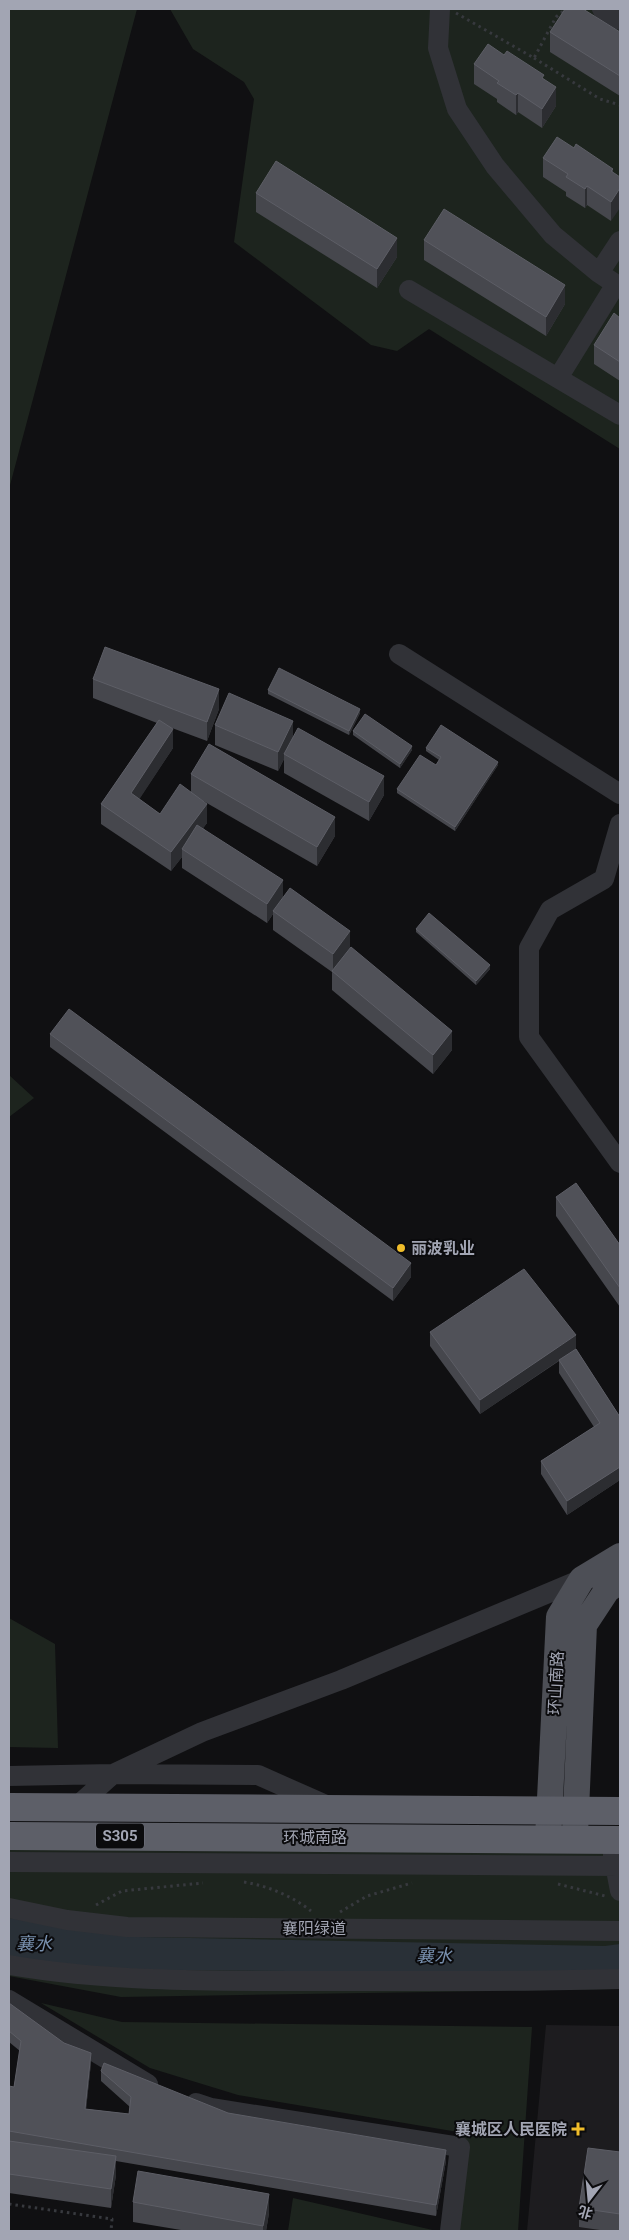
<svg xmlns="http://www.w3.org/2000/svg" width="629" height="2240" viewBox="0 0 629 2240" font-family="Roboto,'Noto Sans SC',sans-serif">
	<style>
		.built { fill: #1d1c1f }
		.green { fill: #1d241e }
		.water { fill: #293037 }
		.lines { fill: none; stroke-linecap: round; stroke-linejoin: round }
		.path { stroke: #37393e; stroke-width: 3; stroke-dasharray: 2.5 4; stroke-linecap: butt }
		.minor { stroke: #313237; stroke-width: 20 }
		.major { stroke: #4d4f56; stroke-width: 26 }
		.highway { stroke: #5d5f68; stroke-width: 28 }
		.wall { fill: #46474d }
		.shaded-wall { fill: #2c2d31 }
		.building { fill: #505158; stroke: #5d5e66 }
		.poi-dot { fill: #f0bd2a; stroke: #0b0b0d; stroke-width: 2 }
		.labels { text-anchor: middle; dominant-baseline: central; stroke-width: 4; stroke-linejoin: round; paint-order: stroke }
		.shield { fill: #0b0b0d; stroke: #757781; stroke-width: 1 }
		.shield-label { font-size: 15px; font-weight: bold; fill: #a2a5b3 }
		.poi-label { font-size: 16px; font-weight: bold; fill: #a2a5b3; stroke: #0b0b0d; text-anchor: start }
		.street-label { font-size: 16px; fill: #a2a5b3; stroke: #0b0b0d }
		.water-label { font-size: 18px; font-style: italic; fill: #7890ae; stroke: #0b0b0d }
	</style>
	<rect width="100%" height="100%" fill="#101012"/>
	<!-- built -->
	<path class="built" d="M546,2025L620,2026V2231H527Z"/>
	<!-- green -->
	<path class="green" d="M9,9H137L9,489Z
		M170,9H620V449L429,329L397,351L371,345L234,242L254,99L244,82L193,49Z
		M9,1075L34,1098L9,1117Z
		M9,1618L55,1644L58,1748L9,1747Z
		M9,1836L620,1840V1989L121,1997L9,1976Z
		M41,2003L122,2022L532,2027L518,2231H443L458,2132L238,2095L150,2068Z
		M293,2198L437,2231H288Z"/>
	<!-- water -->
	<path class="water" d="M9,1918L139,1937L605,1946L620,1944V1975L604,1973L132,1970L9,1959Z"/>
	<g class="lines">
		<!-- path -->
		<path class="path" d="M456,13L534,58L556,17L566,9
			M534,58L600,99L620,105
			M244,1882C268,1886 292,1896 311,1911
			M558,1884L605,1896
			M96,1905L122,1891L203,1883
			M340,1912L367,1896L412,1883
			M9,2204L112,2219L111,2231"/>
		<!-- minor -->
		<path class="minor" d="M440,9L438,48L457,109L495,166L553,235L599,273L620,287
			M602,9L620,20
			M599,273L620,241
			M409,290L620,415
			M558,378L616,284
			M399,654L620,794
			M620,824L604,879L550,910L529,948V1037L620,1163
			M9,1776L113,1774L258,1775L328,1806
			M76,1807L113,1774L202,1732L341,1680L582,1579
			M613,1854L620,1891
			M9,1862L620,1866
			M9,1908L67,1920L127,1927L620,1931
			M9,1965C108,1982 210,1981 310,1981C414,1981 517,1982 620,1979
			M9,2000L148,2084
			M196,2103L211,2108L460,2147L450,2231"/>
		<!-- major -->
		<path class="major" d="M575,1834L584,1625L607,1590L620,1581
			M548,1839L559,1617L582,1579L620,1556"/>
		<!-- highway -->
		<path class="highway" d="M9,1807L620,1811
			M9,1836L620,1840"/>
	</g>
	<!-- wall -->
	<path class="wall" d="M550,32H620V96L550,52Z
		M504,55L544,79L556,106L542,128L518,112L516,115L497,102V99L474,84V64Z
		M574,148L613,169L611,221L587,205L585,208L566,196V192L543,177V158Z
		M256,193L397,257L377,288L256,212Z
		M424,240L565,304L546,336L424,260Z
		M620,318V381L594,364V345Z
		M93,679L219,709L207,741L172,728L173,748L139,799L160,814L191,792V774L335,836L317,866L198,798L207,823L203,828L283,898L350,949L452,1050L433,1074L332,990V972L273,930V914L267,923L182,868V857L171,871L101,824V804L157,723L93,698Z
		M268,690L360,713L349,735L268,694Z
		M215,725L293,738L384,795L369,821L284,773V759L278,771L215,745Z
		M353,731L412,750L400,768L353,735Z
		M426,748L498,765L455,831L397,793V789L436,765L439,760L426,751Z
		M416,929L490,969L476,985L416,932Z
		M50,1034L411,1277L393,1301L50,1047Z
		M556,1197L620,1245V1307L556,1216Z
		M430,1332L576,1349L620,1417V1480L567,1515L541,1474V1461L594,1427L559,1373V1361L480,1414L430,1346Z
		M9,2003L91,2063L86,2109L129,2114L130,2107L101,2081V2071L228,2113L446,2161L436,2216L116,2161V2175L111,2208L9,2193V2086L14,2087L20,2051L9,2042Z
		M620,2152V2231H607L579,2227V2208Z
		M133,2202L269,2213L266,2231H187L133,2222Z"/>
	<!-- shaded-wall -->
	<path class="shaded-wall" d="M556,87V106L542,128V109Z
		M518,93V112L516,115V95Z
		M587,186V205L585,208V189Z
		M620,188V208L611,221V202Z
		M397,238V257L377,288V269Z
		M565,285V304L546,336V317Z
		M219,689V709L207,741V722Z
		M360,709V713L349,735V731Z
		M293,721V740L284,754V759L278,771V752Z
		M173,729V748L131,812V793Z
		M412,746V750L400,768V764Z
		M498,762V765L455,831V827Z
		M384,776V795L369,821V802Z
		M207,804V823L186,851L182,849V857L171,871V852Z
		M335,817V836L317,866V847Z
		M283,880V899L273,911V914L267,923V904Z
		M350,931V950L333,972V954Z
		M490,965V969L476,985V981Z
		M452,1031V1050L433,1074V1055Z
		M411,1263V1277L393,1301V1288Z
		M576,1335V1349L480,1414V1400Z
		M620,1467V1480L567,1515V1501Z
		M91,2053V2063L85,2120V2109Z
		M446,2150V2161L436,2216V2205Z
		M116,2156V2175L111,2208V2189Z
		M269,2194V2213L266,2231H263V2226Z"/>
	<!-- building -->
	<path class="building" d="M565,9H583L620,32V76L550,32Z
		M488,44L504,55L507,51L544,75L542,78L556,87L542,109L518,93L516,95L497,83L499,81L474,64Z
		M557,137L574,148L576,144L613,169L611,171L620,177V188L611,202L587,186L585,189L566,177L568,174L543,158Z
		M276,161L397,238L377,269L256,193Z
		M444,209L565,285L546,317L424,240Z
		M614,313L620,318V362L594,345Z
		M105,647L219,689L207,722L93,679Z
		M279,668L360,709L349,731L268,690Z
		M229,693L293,721L278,752L215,725Z
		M365,714L412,746L400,764L353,731Z
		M159,720L173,729L131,793L160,814L180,784L207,804L171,852L101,804Z
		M441,725L498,762L455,827L397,789L420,755L436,765L441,757L426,748Z
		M298,728L384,776L369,802L284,754Z
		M209,744L335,817L317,847L191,774Z
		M197,825L283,880L267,904L182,849Z
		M290,888L350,931L333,954L273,911Z
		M429,913L490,965L476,981L416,929Z
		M351,947L452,1031L433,1055L332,971Z
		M69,1009L411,1263L393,1288L50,1034Z
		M576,1183L620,1245V1288L556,1197Z
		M524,1269L576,1335L480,1400L430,1332Z
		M576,1349L620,1417V1467L567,1501L541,1461L600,1423L559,1360Z
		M9,2003L64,2043L91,2053L85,2109L129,2114L131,2097L101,2071L104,2063L228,2113L446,2150L436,2205L9,2131V2086L14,2087L21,2041L9,2031Z
		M9,2141L116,2156L111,2189L9,2174Z
		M588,2148L620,2152V2214L579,2208Z
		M138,2171L269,2194L263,2226L133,2202Z"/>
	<!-- markers -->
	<g class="poi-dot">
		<circle cx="401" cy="1248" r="5"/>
		<path d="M575.5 2121.5h5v5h5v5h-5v5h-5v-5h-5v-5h5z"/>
	</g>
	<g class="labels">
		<!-- shield labels -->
		<rect class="shield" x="96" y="1823.5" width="48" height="25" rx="4"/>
		<g class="shield-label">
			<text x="120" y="1836">S305</text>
		</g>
		<!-- poi labels -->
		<g class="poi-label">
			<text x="411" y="1248">丽波乳业</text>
			<text x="567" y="2129" text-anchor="end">襄城区人民医院</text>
		</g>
		<!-- street labels -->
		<g class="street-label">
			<text transform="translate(556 1683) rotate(-87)">环山南路</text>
			<text x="315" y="1837">环城南路</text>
			<text x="314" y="1928">襄阳绿道</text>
		</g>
		<!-- water labels -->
		<g class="water-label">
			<text x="34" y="1943">襄水</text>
			<text x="434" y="1955">襄水</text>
		</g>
	</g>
	<!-- border -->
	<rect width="629" height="2240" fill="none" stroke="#a2a5b3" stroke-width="20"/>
	<!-- north arrow -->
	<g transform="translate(589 2200) rotate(196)" stroke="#0b0b0d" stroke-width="4" paint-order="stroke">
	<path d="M0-4L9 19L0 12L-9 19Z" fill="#a2a5b3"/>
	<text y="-8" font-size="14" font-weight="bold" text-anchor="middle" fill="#a2a5b3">北</text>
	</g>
</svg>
